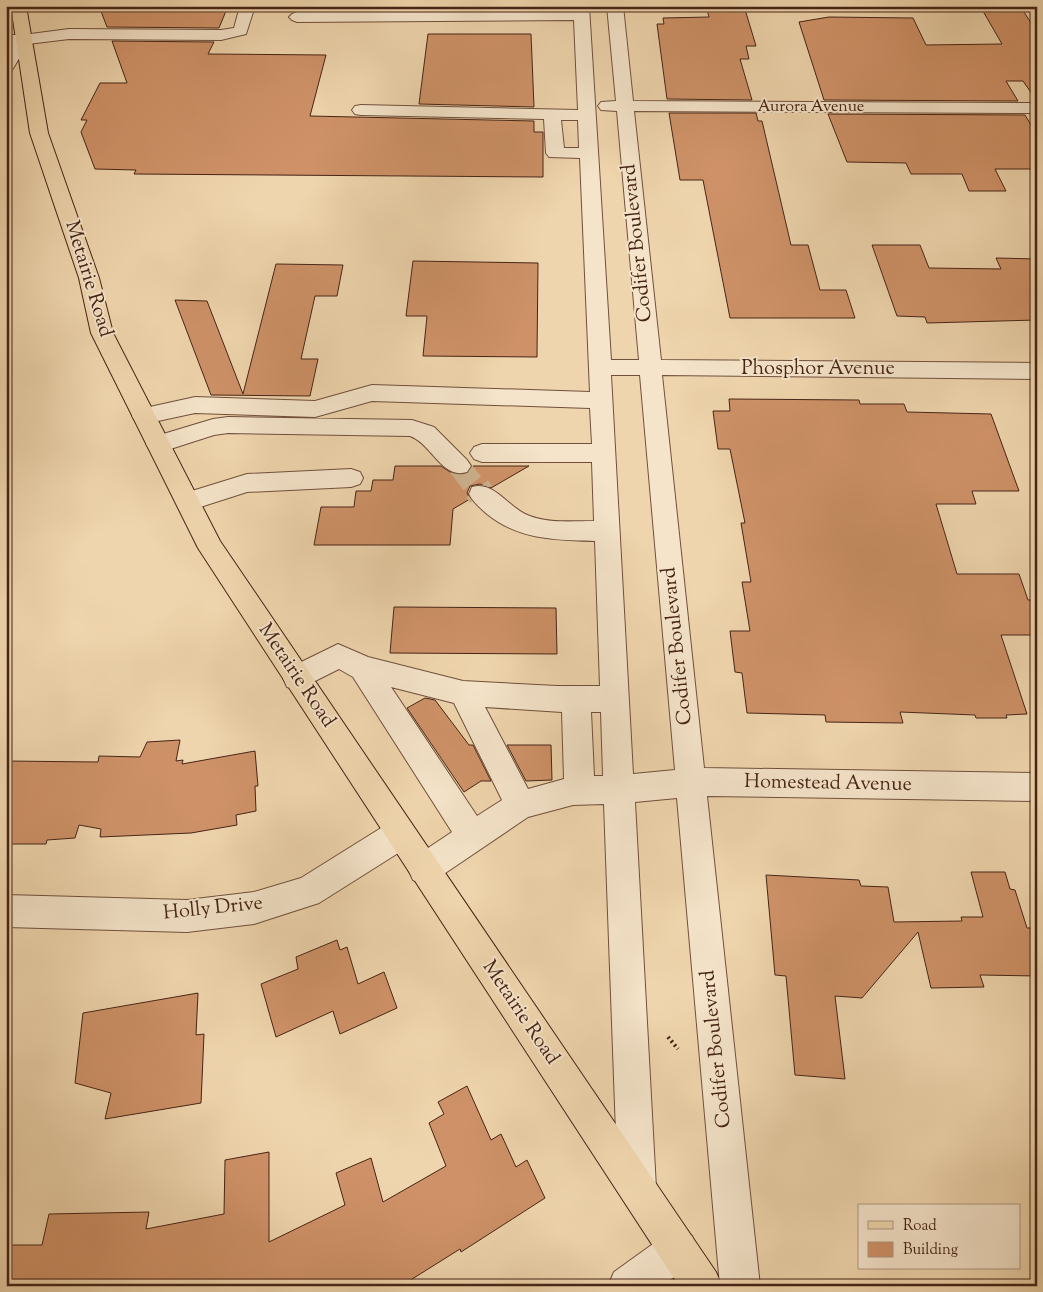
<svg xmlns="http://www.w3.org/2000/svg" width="1043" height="1292" viewBox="0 0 1043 1292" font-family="'Sorts Mill Goudy',serif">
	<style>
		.building { fill: #cf9268; stroke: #462416 }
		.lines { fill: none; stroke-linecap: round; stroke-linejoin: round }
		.minor-tunnel-far1 { stroke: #cdb28f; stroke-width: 22; stroke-dasharray: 22 11; stroke-linecap: butt }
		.minor-tunnel { stroke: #cdb28f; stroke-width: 28; stroke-dasharray: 28 14; stroke-linecap: butt }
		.minor-casing { stroke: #70503c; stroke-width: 2 }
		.major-casing { stroke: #462416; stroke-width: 2 }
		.path { stroke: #462416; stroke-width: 4; stroke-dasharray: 2 3; stroke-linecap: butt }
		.minor { fill: #f5e4ca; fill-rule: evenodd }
		.major { fill: #efd5ad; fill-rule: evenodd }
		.labels { text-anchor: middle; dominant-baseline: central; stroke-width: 4; stroke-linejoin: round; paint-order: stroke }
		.far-street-label { font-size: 16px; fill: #462416; stroke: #f5e4ca }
		.street-label { font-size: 20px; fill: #462416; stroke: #f5e4ca }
	</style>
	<rect width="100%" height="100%" fill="#efd5ad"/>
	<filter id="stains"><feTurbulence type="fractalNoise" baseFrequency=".004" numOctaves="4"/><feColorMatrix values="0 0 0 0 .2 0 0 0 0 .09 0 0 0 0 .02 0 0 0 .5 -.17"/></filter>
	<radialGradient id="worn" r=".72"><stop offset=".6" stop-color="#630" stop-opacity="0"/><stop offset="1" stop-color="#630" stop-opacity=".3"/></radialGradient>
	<!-- building -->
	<path class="building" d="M99,6H228L219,28L107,27Z
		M706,6H744L756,46H746L749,59H740L752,100L667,99L657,24H664L663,18L709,17Z
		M980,6H1020L1037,32V101L1023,81H1006L1018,101L824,100L799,22L829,17L913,18L926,45L1002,44Z
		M428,34H531L534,107L419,104Z
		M112,41L214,42L208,54L326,55L310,116L534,121V132H543V177L134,174L136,170L95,169L81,132L87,120H81L100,83H127Z
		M669,113H756L758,121H762L791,245H808L820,290H846L855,318H730L703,180H680Z
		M828,114L1025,115L1037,135V169H995L1006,191H969L962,174H911L906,163L847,162Z
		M872,245H920L929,268L1001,269L996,258L1037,259V320L927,323L925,317L897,316Z
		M413,261L538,263L537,357L423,356L427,316H406Z
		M276,264L343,265L337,296H315L301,359H318L310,396L211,395L175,300L207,301L243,394Z
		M729,399L859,400L860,404H904L907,412L991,414L1019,491H972L976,504H936L957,574H1019L1028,600H1037V635H1001L1027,714L1006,715L1007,718H976L975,715L900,712L903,723L826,722L825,715L747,713L742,673L735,672L730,631H750L742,582H751L741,523H745L730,449H718L713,411H730Z
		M395,466H441L450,472L458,475L469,473L473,466H529L491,488L480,484L470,486L467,493L470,499L453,509L450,545H314L321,507H354L356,491H371L373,480H393Z
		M394,607L556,608L557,654L390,653Z
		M425,698L435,700L469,745H473L491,781H481L464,792L407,708Z
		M180,740L176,761L183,760L182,764L255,751L258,786H255L256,811L236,815L237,825L191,833L100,837L101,829L79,825L75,838L47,840L46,844H6V761L98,762L99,756L140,757L147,742Z
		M507,745H551L552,780L526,781Z
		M971,872H1005L1010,889L1015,890L1027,928H1037V976L980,975L984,987L931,988L918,932L862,998L835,996L845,1079L795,1075L786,976L775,975L766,875L859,880L861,886L888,887L894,922L962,921L961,917H983Z
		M337,940L340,950L347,947L358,984L384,972L397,1008L340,1034L333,1011L276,1037L261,984L298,969L296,957Z
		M198,993L196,1035L204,1034L201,1103L105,1119L111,1093L75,1083L83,1013Z
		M467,1086L491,1140L501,1134L516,1167L527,1160L545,1198L461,1252L460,1249L401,1286H6V1245H42L49,1214L149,1212L146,1229L224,1214L225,1160L269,1152V1242L345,1205L336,1173L371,1158L383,1202L446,1166L429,1123L444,1114L438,1102Z"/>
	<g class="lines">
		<!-- minor-tunnel-far1 -->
		<path class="minor-tunnel-far1" d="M459,466L478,491"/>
		<!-- minor-tunnel -->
		<path class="minor-tunnel" d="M477,489L481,494"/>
		<defs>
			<path id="minor" d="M240,6H255L246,34L221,40L69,39L28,44L12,70L6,72V54L12,45H6V35H23L69,29L221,30L234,28Z
				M573,6H589L611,360H639L617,111L601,110L598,106L601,102L616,101L607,6H623L633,101L1037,103V113L634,111L661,360L1037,363V379L662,375L704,768L1037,773V801L707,796L760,1286H720L677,798L635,802L656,1188L650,1201L637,1207L624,1201L618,1188L604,804L573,805L528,817L435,880L424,885L413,880L408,869L413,858L452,832L353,677L339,669L297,690L287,687L283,678L287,669L338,644L368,657L463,681L557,686H600L595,541C556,540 519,540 487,514C480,508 473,502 469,494L472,487C493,481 507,505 525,514C545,524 572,521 594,521L592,462H482L474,459L470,453L474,447L482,444H592L590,408L372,401L315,417L195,413L144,424L136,422L132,416L136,410L195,397L315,401L372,385L590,392L580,158L549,157L546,153L544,119L361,115L355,114L352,110L355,106L361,105L578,110L574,20L297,22L292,20L289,17L292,14L297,12L574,10ZM561,120H578L579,148H564ZM611,375H640L675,770L633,774ZM391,687L454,703L502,800L477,816ZM485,707L562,712L564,779L528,789ZM591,712H601L603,776H594Z
				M228,417L412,420L434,427L467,460L471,466L467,472C442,480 432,444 410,436L228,433L214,435L158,453L150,450L146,444L150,438L213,419Z
				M351,469L360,472L363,478L360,484L351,487L247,492L188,511L179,509L176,502L179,495L247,474Z
				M400,819L411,823L416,834L411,845L319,903L254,924L187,932L6,927V895L187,900L254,892L301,878L389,823Z
				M678,1230L692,1236L698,1250L692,1264L662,1286H608L614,1272L664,1236Z"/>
			<path id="major" d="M11,6H26L48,133L99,278L113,333L220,541L716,1272L722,1286H679L198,548L91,333L79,278L30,133Z"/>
		</defs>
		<!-- minor casing -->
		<use href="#minor" class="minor-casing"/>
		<!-- major casing -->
		<use href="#major" class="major-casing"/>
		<!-- path -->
		<path class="path" d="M668,1037L678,1049"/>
		<!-- minor -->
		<use href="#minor" class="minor"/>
		<!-- major -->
		<use href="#major" class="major"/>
	</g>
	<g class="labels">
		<!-- far-street labels -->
		<g class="far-street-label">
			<text x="811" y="107">Aurora Avenue</text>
		</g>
		<!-- street labels -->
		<g class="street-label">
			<text transform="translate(638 243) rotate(-96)">Codifer Boulevard</text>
			<text transform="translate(88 279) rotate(73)">Metairie Road</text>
			<text x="818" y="369">Phosphor Avenue</text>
			<text transform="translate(678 646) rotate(-96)">Codifer Boulevard</text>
			<text transform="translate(296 676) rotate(56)">Metairie Road</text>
			<text transform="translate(828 784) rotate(1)">Homestead Avenue</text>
			<text transform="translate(213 909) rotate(-6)">Holly Drive</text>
			<text transform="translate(520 1013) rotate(56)">Metairie Road</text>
			<text transform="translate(717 1049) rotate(-96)">Codifer Boulevard</text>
		</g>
	</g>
	<!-- margin -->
	<rect width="1043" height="1292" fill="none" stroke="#efd5ad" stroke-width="25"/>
	<rect x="8" y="8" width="1028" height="1277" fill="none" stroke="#462416" stroke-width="2.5"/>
	<rect x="12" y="12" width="1018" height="1267" fill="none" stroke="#462416"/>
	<!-- legend -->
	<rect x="858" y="1204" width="162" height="65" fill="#f5e4ca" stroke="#af9782"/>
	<rect x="868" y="1221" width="25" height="8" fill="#efd5ad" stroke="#af9782"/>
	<text x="903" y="1230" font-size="15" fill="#462416">Road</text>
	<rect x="868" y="1242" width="25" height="15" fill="#cf9268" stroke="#af9782"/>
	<text x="903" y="1254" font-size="15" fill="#462416">Building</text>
	<rect width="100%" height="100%" filter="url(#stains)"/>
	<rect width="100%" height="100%" fill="url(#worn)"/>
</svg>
